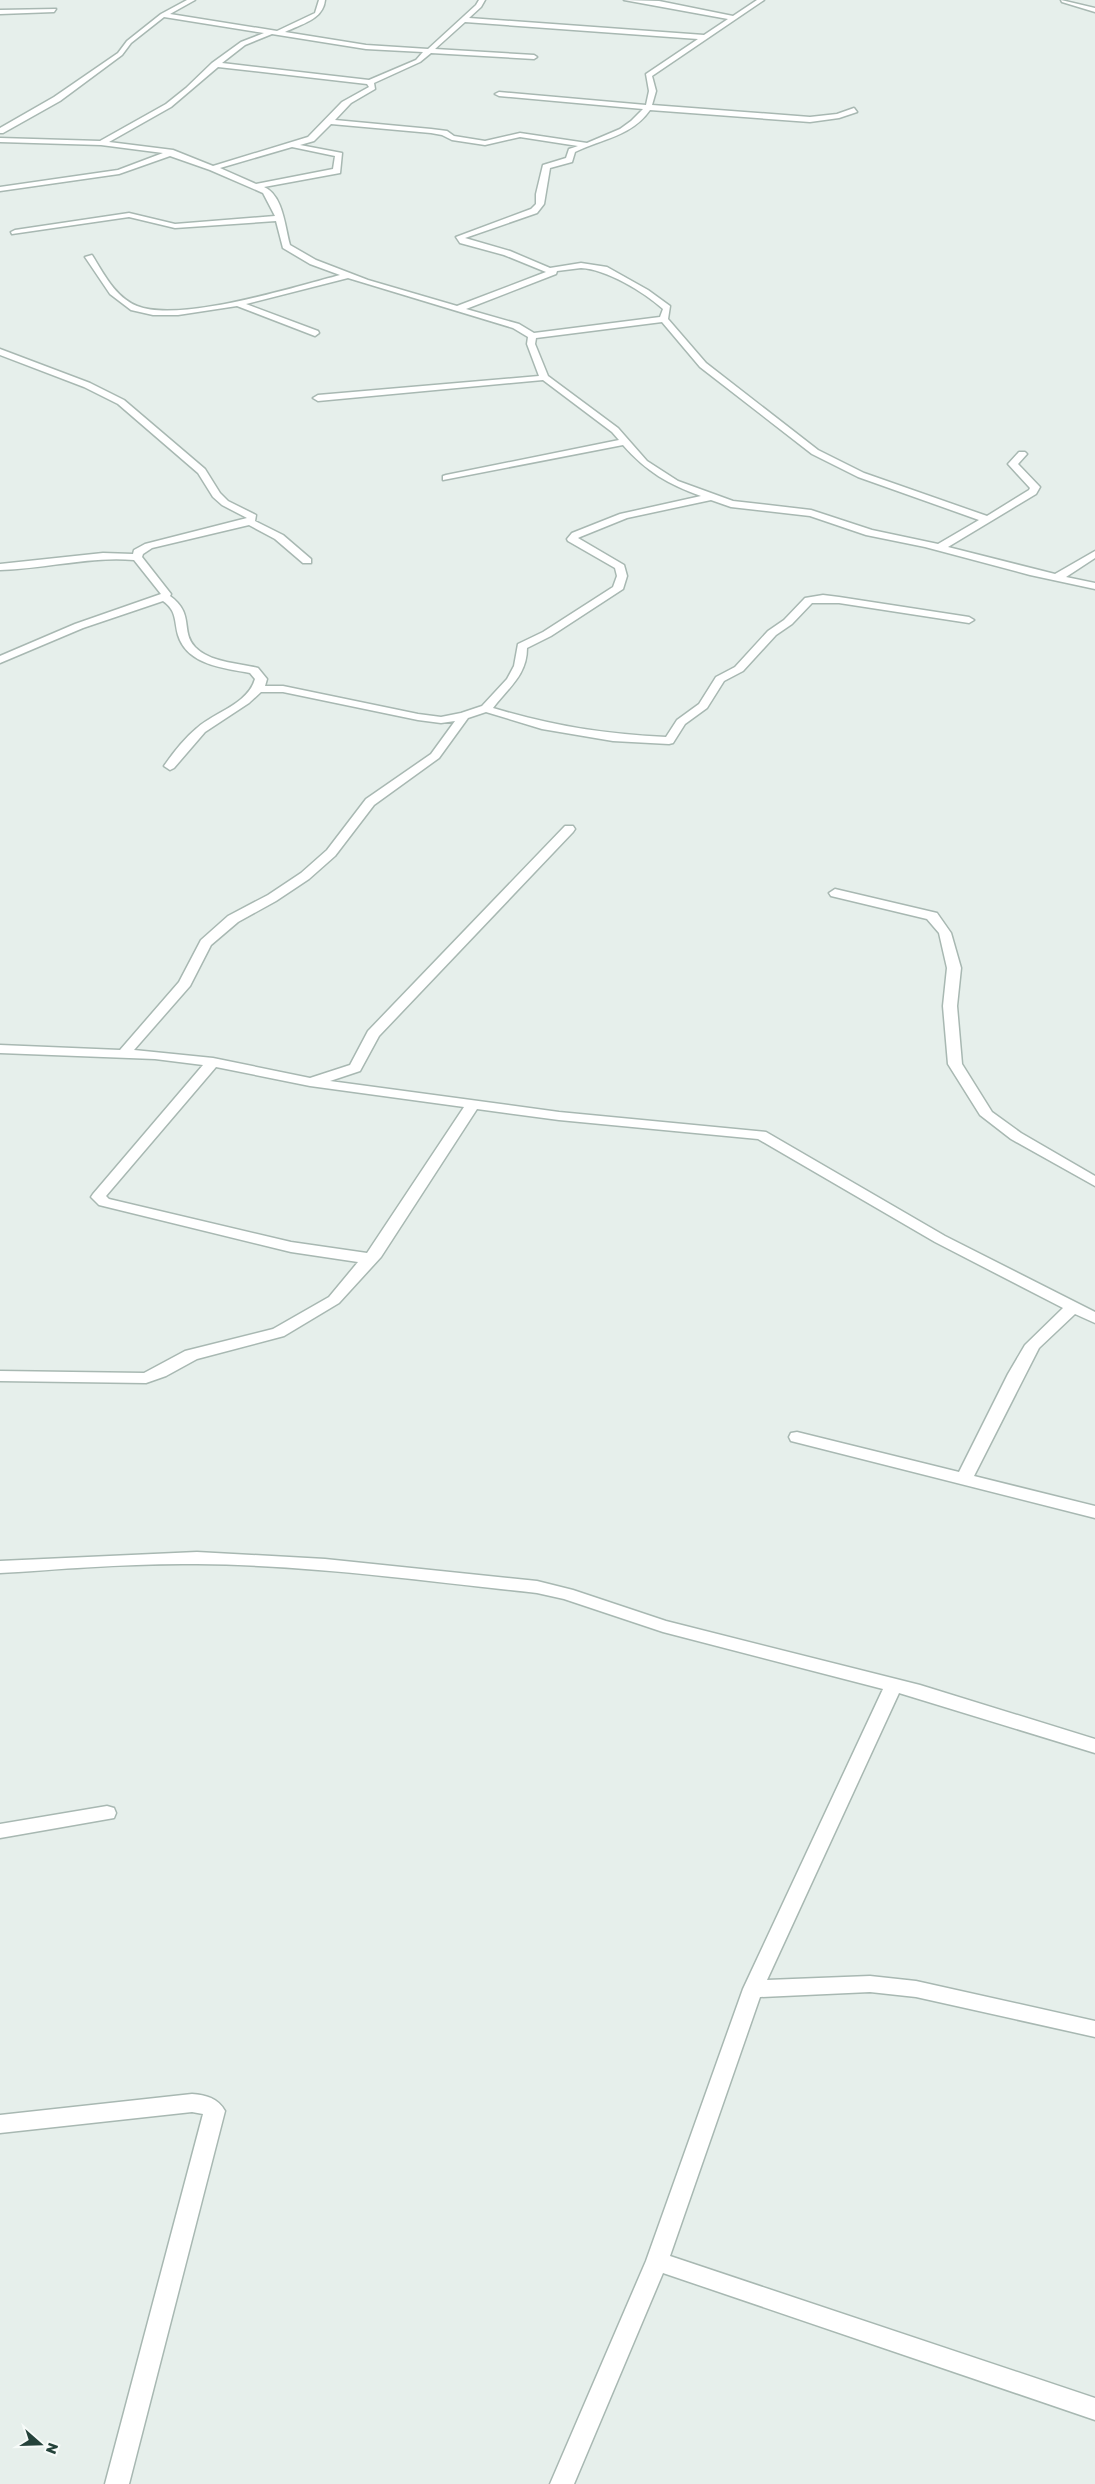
<svg xmlns="http://www.w3.org/2000/svg" width="1095" height="2484" viewBox="0 0 1095 2484" font-family="'Golos Text',sans-serif">
	<style>
		.lines { fill: none; stroke-linecap: round; stroke-linejoin: round }
		.street-casing { stroke: #a8b8b2; stroke-width: 3 }
		.street { fill: #fff; fill-rule: evenodd }
	</style>
	<rect width="100%" height="100%" fill="#e6efeb"/>
	<g class="lines">
		<defs>
			<path id="street" d="M187,0H195L170,14L277,31L315,13L319,0H325C323,20 301,24 285,32L366,45L428,49L476,5L479,0H485L481,7L469,18L704,35L728,19L624,0L659,1L733,16L757,0H764L652,76L656,91L652,105L810,117L837,114L854,108L857,112L839,118L810,122L650,110C632,136 602,139 575,152L572,162L550,168L544,204L537,213L465,238L510,251L550,268L581,263L607,267L648,290L670,306L668,319L706,363L818,450L864,473L987,516L1029,490L1030,488L1008,464L1019,452H1025L1027,454L1018,464L1040,487L1036,494L948,547L1055,574L1095,551V558L1066,577L1095,583V589L1030,575L925,547L866,535L810,516L731,507L711,500L627,518L580,537L578,538L624,565L627,576L623,589L551,636L527,648C527,675 509,687 493,708C553,726 604,734 666,737L677,720L699,704L716,677L735,667L768,631L784,620L805,598L823,595L839,597L969,617L974,620L969,623L839,603H812L792,624L776,635L743,671L724,681L707,708L685,724L673,743L669,744L613,741L542,729L486,712L468,718L439,758L374,805L335,856L309,879L276,901L238,922L211,945L190,986L134,1050L213,1058L310,1078L350,1065L368,1031L565,826H573L575,829L573,832L379,1036L360,1071L330,1081L559,1112L766,1132L945,1236L1095,1312V1323L1075,1314L1039,1348L974,1476L1095,1506V1518L791,1441L789,1437L791,1433L797,1432L959,1472L1008,1374L1025,1345L1063,1308L935,1242L758,1139L559,1120L477,1109L381,1257L339,1303L284,1336L197,1359L166,1376L146,1383L0,1381V1371L144,1373L185,1351L273,1329L329,1297L358,1262L291,1252L99,1205L91,1197L93,1194L203,1065L155,1059L0,1053V1045L120,1050L179,982L201,940L228,916L268,895L301,873L327,850L366,799L431,754L455,721L441,723L418,720L283,692H261L249,703L205,732L174,768L170,770L164,766C173,753 185,738 197,728C215,712 248,704 255,679L250,673C224,668 187,665 178,635C174,620 177,611 163,601L83,628L0,663V656L75,624L161,594L134,560C89,556 45,569 0,570V564L103,553L133,554L134,550L145,544L247,518L222,505L213,497L198,473L118,404L84,387L0,355V349L90,383L124,400L205,469L220,493L228,501L256,515L255,521L283,535L311,559V563H303L275,539L249,525L152,548L143,554L142,557L171,594L170,596C195,614 180,631 195,647C211,663 238,663 258,668L267,679L265,686H283L418,714L441,717L461,713L482,706L507,679L514,666L518,644L543,632L613,587L617,576L615,568L568,541L567,539L572,533L620,514L701,496C668,484 647,472 623,445L443,480V476L446,475L619,440L612,432L543,380L318,401L313,398L318,395L539,376L527,344L528,337L513,328L348,278L246,304L318,331L319,333L315,336L237,306L178,315H153L131,310L110,294L85,257L92,255C104,274 115,297 137,306C179,323 295,287 340,275L310,264L283,248L276,221L175,228L129,217L12,234L11,232L15,230L129,213L175,224L275,216L263,193L210,170L170,156L119,174L0,191V187L118,170L163,153L101,145L0,142V138L100,141L166,104L186,88L212,63L241,42L264,33L164,17L131,43L122,55L60,101L3,133H0V128L54,97L118,53L127,41L161,14ZM465,22L698,39L646,74L649,91L646,105L499,92L495,94L499,96L643,109L631,121L620,129L587,143L520,133L485,141L454,136L447,131L431,129L335,120L351,103L375,89L374,83L420,62L431,53L534,59L537,57L534,55L435,49ZM272,34L366,49L423,52L416,60L369,80L222,63L245,45ZM218,67L367,84L369,87L342,102L308,137L213,166L173,150L109,142L171,107ZM331,124L431,133L442,135L452,140L485,145L520,137L578,146L569,149L566,158L543,165L536,194V204L531,209L456,237L460,243L504,255L546,272L457,306L368,280L316,260L290,245C285,227 283,195 264,187L340,173L342,153L300,145L314,141ZM292,147L335,156L333,169L256,184L220,168ZM581,268C606,269 644,292 663,309L660,317L534,333L519,324L466,309L556,274L557,271ZM662,322L700,367L812,454L858,477L979,520L938,544L872,530L811,510L733,501L678,481L647,461L618,428L548,376L535,344L536,338ZM216,1067L310,1086L464,1107L367,1253L291,1242L109,1199L106,1196Z
				M1061,0L1095,8V12L1062,2Z
				M56,9L54,12L0,14V10Z
				M835,889L937,913L951,933L961,968L957,1006L962,1064L992,1112L1021,1133L1095,1176V1186L1011,1139L980,1115L948,1064L943,1006L947,968L939,933L927,919L831,896L829,893Z
				M197,1552L325,1559L537,1581L573,1590L666,1621L920,1685L1095,1739V1753L899,1693L767,1980L870,1976L916,1981L1095,2021V2037L916,1997L870,1992L760,1997L670,2256L1095,2398V2420L663,2273L574,2484H550L646,2261L743,1989L883,1689L663,1632L564,1599L537,1593C424,1581 311,1565 197,1564C131,1563 65,1569 0,1573V1561Z
				M107,1806L114,1808L116,1813L114,1818L0,1838V1824Z
				M192,2094C206,2095 218,2098 225,2111L129,2484H105L203,2114L192,2112L0,2133V2115Z"/>
		</defs>
		<!-- street casing -->
		<use href="#street" class="street-casing"/>
		<!-- street -->
		<use href="#street" class="street"/>
	</g>
	<!-- north arrow -->
	<g transform="translate(40 2444) rotate(110)" stroke="#f7fbf9" stroke-width="4" paint-order="stroke">
	<path d="M0-4L9 19L0 12L-9 19Z" fill="#24423a"/>
	<text y="-8" font-size="14" font-weight="bold" text-anchor="middle" fill="#24423a">N</text>
	</g>
</svg>
